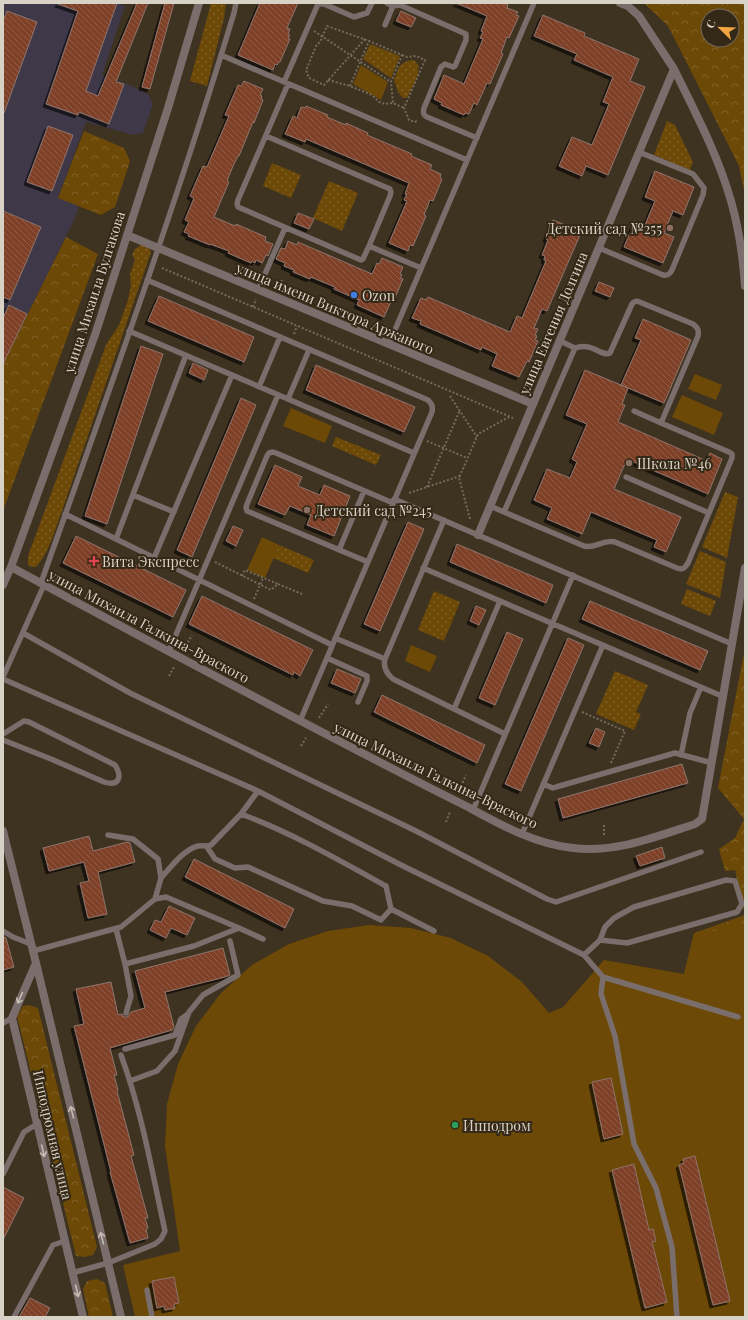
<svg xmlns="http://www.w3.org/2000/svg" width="748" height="1320" viewBox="0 0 748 1320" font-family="'Playfair Display',serif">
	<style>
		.commercial { fill: #3e3849 }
		.grass { fill: url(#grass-dots) }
		.forest { fill: url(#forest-crowns); fill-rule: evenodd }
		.garden { fill: #6c4907 }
		.building { fill: url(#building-back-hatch); stroke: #8d746c; filter: url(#shadow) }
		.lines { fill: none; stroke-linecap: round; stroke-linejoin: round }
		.path { stroke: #756b5c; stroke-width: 2; stroke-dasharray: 2 2; stroke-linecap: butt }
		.service { stroke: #7a6e6d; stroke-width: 5.5 }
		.minor { stroke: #7a6e6d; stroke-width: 8 }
		.tertiary { stroke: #7a6e6d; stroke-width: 8 }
		.oneway { stroke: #c5bdb4 }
		.education-dot { fill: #8d6e63; stroke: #342817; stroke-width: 1.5 }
		.shop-dot { fill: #3f7fe0; stroke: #342817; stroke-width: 1.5 }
		.health-dot { fill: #e0444e; stroke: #342817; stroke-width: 1.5 }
		.leisure-dot { fill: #2e9e5b; stroke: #342817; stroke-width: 1.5 }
		.labels { text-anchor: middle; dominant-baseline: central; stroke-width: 4; stroke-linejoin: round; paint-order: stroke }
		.poi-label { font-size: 14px; fill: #d8d1c6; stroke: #342817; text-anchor: start }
		.street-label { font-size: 14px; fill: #d8d1c6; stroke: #342817 }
	</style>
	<defs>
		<pattern id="grass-dots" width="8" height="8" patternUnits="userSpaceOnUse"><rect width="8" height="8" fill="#6c4907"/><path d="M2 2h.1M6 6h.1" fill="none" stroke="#80622a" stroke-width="1.8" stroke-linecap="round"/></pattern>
		<pattern id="forest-crowns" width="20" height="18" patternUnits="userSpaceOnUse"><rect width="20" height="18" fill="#6c4907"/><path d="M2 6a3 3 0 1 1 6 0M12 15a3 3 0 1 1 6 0" fill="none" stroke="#80622a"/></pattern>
		<pattern id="building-back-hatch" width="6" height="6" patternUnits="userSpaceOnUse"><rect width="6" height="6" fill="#7e4028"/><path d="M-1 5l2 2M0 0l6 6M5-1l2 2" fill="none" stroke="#905b46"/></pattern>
		<filter id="shadow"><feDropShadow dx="-3" dy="3" stdDeviation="0" flood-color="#0009"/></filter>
	</defs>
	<rect width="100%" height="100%" fill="#3e3220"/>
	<!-- commercial -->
	<path class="commercial" d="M3,3H117L125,6L102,75L125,83L148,94L153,104L143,133L133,135L86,122L58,198L79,206L75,218L3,364Z"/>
	<!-- grass -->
	<path class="grass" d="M211,3H226L224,18L207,86L190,81Z
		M370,44L400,56L391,78L363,59Z
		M412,60C427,64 412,87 408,96L406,98H403L398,92L394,80C399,68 398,63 412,60Z
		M667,121L675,125L693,162L690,170L654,155Z
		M272,163L301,175L291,198L263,186Z
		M329,181L358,193L342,231L313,218Z
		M141,245L149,248L151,252L61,514C54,532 49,553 36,567H32L28,565V556L106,345L119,325L128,300L131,285L130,274L135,260L132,255L135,249Z
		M336,437L381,455L376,465L332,446Z
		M725,492L738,497L727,558L702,547Z
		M279,545L314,560L308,573L273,558Z
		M700,551L726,562L720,598L686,584Z
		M687,589L716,601L710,616L681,604Z
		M434,591L460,602L444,641L418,630Z
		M615,671L648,685L636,712L641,714L634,730L596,714Z"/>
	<!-- forest -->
	<path class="forest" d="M644,3H745V195L739,166L668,26ZM708,16H732V40H708Z
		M84,131L124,148L130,161L115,207L101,215L58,198Z
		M66,237L98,254L3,511V364Z
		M745,648V1015L684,974L694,933L745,915L735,870L725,871L719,849L735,838L744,819L718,788Z
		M29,1005L38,1008L97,1247L93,1255L84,1257L76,1256L17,1016L23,1006Z
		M97,1279L105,1283L113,1317H89L83,1289L87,1281Z"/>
	<!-- garden -->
	<path class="garden" d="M361,65L388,82L381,100L353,84Z
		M695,374L722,385L716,400L688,389Z
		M682,395L723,413L714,435L672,417Z
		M291,408L332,426L325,443L283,426Z
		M262,537L279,545L265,578L247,570Z
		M411,645L437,656L430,672L405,661Z
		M369,925L411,928L451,938L488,956L522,982L549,1013L563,1007L604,960L684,974L694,933L739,928L745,932V1317H135L123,1265L180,1251L165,1146L167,1104L178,1064L196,1026L221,993L252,965L289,944L328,931Z"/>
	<!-- building -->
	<path class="building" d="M58,3H117L86,91L98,96L137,3H148L116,82L124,84L109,124L79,112L78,115L46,104L78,11L58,4Z
		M165,3H174L150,89L142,87Z
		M260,3H298L287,28L290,29L288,34L290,35L288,39H290L280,62H279L277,65L275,64L273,70L238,55Z
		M456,3H503L508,5L507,8L518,12L516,15L519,16L509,38L507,37L501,53L503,54L490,84L487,83L477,105L474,103L469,114L465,113L464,115L441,105L442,103L434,99L444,75L464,84L483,39L480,38L483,32L481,31L487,16Z
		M7,11L37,22L4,113H3V21Z
		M401,11L416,18L411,27L396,21Z
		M543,15L585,33L584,36L639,59L630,81L645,87L608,175L586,166L582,176L559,166L572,137L592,145L609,104L603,102L613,77L574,60L577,54L534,36Z
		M244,81L263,89L260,95L262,96L261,99L263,100L254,123L253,122L239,156H238L233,166L227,181L229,182L214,217L235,226L236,224L266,237L265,241L273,244L268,256L266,255L262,263L256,260L255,263L252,261L251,263L228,253L229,251L210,244V245L188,236L189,234L184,232L189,222L185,220L194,198L190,196L203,166L207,167L229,116L225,115L238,85L241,86Z
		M306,106L328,115L327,117L346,125V123L368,133L367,135L412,154L411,156L432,165L430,169L441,174L440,178L442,179L433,201L430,200L424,215L426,216L413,246L410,245L408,251L389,243L407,201L404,200L407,194H405L409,183L306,139L305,142L285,134L293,116L297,118L301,107L305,108Z
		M48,126L73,135L52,191L27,182Z
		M655,171L694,187L683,215L673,211L664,233L674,237L663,263L624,247L635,221L645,225L655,201L645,197Z
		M3,211L41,227L10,300L3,297Z
		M298,213L314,219L309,229L294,223Z
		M553,220L570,227L568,230L580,235L547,311L542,309L534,328L538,329L535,335L537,336L535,340L538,341L529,362L527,361L519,377L492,366L497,354L482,347L481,350L420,324L421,321L412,318L421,298L426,300L428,297L510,332L517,316L522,318L546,261L544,260L545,256L542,255L548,240L546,239Z
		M288,241L297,245L298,242L372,274L377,263L379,264L382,258L403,267L400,274L402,275L400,278L403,279L394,300L392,299L384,317L357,305L359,300L334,289L335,287L311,277L310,279L293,272L294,270L284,266L285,263L276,259L281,248L285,249Z
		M599,282L614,288L610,297L595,291Z
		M159,296L254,337L244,362L148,321Z
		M9,305L27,314L3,364V318Z
		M643,319L691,340L664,403L621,385L641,340L635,338Z
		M141,346L163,354L107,524L85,516Z
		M193,363L208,370L204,380L189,373Z
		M316,365L415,407L404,432L306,390Z
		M585,370L628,388L622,404L625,405L618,422L707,461L710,453L722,459L708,494L627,459L614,489L681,517L666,552L654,547L657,540L591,512L582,534L547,519L552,508L534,500L547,469L570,478L577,462L572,459L587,424L566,415Z
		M241,398L256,405L192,557L177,550Z
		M275,465L302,477L298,486L320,495L324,485L350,496L334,536L307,525L311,515L290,506L285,515L258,504Z
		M408,522L424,529L380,631L364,624Z
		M233,526L243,530L236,546L226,541Z
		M76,536L186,590L173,617L63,563Z
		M457,544L553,585L546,603L450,562Z
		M202,596L313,650L300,676L294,672L293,675L189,624Z
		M590,601L708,651L700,670L582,619Z
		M476,606L486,610L479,625L470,621Z
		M507,632L523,639L495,705L479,698Z
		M568,638L584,645L521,791L505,784Z
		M337,669L361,679L355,693L331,683Z
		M382,695L485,745L477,763L374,712Z
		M596,728L605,732L599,747L589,743Z
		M682,764L688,783L563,818L558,799Z
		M89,836L93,851L127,842L130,843L135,862L98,872L107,914L88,918L80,883L89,881L84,862L49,871L43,848Z
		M662,847L665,858L640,866L636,856Z
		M194,859L294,909L285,928L185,877Z
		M169,906L195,918L187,935L171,928L166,938L150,930L155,920L161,922Z
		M3,937L6,938L14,967L3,970Z
		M223,948L230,975L225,977L165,992L174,1027L172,1030L110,1048L117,1075H114L118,1090L117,1091L134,1155L131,1156L148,1218H145L148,1228L146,1229L148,1238L130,1243L110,1172H111L74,1026L84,1024L76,989L111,982L118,1015L122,1014L124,1017H127L131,1012L145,1008L135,971Z
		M611,1078L623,1134L604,1139L592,1082Z
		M695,1156L730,1301L713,1305L679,1165L684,1163L683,1159Z
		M634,1164L649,1230L653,1229L656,1241L652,1242L667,1302L645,1308L612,1170Z
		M3,1187L24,1198L3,1240Z
		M174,1277L179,1303L174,1304L175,1308L165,1310L164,1306L157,1308L152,1281Z
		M30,1298L50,1308L45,1317H19Z"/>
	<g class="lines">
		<!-- path -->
		<path class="path" d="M314,31L391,82
			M365,39L324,85L309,78L306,70L317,44L320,42L327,26L369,41L402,55L391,82L393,103
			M402,55L407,57L416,56L425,60L404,108L409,120L415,122L418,120
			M328,80L350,86L372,95L379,102L385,104L393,103L404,108
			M350,86L369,41
			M162,268L513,418
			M278,289L282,280
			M253,307L256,299
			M294,334L297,326
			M450,396L477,437
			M427,441L467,458
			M427,487L460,410
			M409,493L460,476
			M470,519L459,478L478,434L509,417
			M215,562L271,590L278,584L302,594
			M242,576L245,570L278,584
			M254,599L263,578
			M186,646L192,635
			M169,676L174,667
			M582,712L625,731L611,763
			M319,718L328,704
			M301,746L306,738
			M459,790L466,775
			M446,822L450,812
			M604,825V835"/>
		<!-- service -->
		<path class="service" d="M393,6L400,5L466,34V40L455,66L453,67L445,64L441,67L424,108C423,113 423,115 427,117L477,138
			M385,25L393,6L387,3
			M221,55L467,160
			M284,82L318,4H324L354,17L367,13L372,3
			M288,84L238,200L237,204L238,207L361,260L363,259L369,246
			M266,136L390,189L391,192L390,196L369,246L421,268
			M599,248L663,275C668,276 670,274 672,270L703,195L704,188L693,174L639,152
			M147,280L428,400C432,404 433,406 432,412L300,721
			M258,290L285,228
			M129,331L414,453
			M389,344L534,3
			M259,387L280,337
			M288,399L309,350
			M634,411L661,423
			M626,477L709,513
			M133,495L174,512
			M394,499L732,644
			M490,506L504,512L575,348L560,341
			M504,512L584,546C595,549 603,539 615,542L677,568C683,570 685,568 688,563L732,458V454L729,452L661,423L698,336C699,330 698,328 693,324L637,301L634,302L632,304L610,353C603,356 596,348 588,347C584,346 579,347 575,348
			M65,514L332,645
			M444,520L385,659C383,667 387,674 393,679L505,734
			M116,539L186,355
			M339,550L364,491
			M154,558L232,375
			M368,562L247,511L246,507L247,504L267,456L269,453L273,452L276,453L393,503
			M423,568L724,697
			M41,583C108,394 176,205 234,13L236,3
			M23,633L130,693L416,831L547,899L556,902L701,852
			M335,638L385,659
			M169,651L278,395
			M327,658L367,676V681L358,702
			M3,677L44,585
			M3,679L258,791L241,814L211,845C206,847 202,845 198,846C183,850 171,867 161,878
			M454,709L500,601
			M3,734L24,721L29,722L115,765C122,776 120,787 104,782L51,759L3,740
			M681,755L690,713L701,687
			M543,784L553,788L556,787L675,753L712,763
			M258,791L401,865L584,955L600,940L605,927L614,918L634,907L726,880L735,881L742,904L737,912L627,943L600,940
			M473,810L573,575
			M241,814C292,833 339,860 386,886L391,909
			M522,834L603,645
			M207,847L215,859L235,868L248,867L323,901L352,906L381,920L391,909L434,931
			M155,899L166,897L239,928L263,939
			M116,929L125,964L194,946L239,928
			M3,931L13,937L31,944
			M33,951L121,927L155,899L161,878L158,859L133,839L108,835
			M584,955L603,977L738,1017
			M125,964L131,996L126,1013
			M603,977L601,994L615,1036L634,1144L656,1188L672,1247L677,1317
			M3,1023L12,1018
			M125,1049L175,1035L181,1019L188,1014
			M130,1081L157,1071L175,1051L189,1012L203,995L238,975L230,941
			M3,1174L24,1132L37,1124
			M72,1273L108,1263L155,1244L161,1239L165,1231C152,1172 142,1112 121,1055
			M147,1290L152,1317
			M14,1317L53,1245L65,1241"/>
		<!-- minor -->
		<path class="minor" d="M674,69C695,112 718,155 731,201C739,229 743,257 745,286
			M127,235L533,404
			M478,535L674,69L639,16L628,6L620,3
			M11,567C139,636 267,704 397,771C420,783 444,795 468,807C501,825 535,844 573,848C616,853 655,837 695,824L702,819L745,568
			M3,585L11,567L96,332L168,108L199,3"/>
		<!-- tertiary -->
		<path class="tertiary" d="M3,831L36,963L121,1317
			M36,963L12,1018L83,1317"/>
	</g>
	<!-- one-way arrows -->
	<defs><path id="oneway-shaft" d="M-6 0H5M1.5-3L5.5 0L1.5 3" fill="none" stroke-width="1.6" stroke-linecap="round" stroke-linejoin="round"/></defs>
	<g class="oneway">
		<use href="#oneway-shaft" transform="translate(20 998) rotate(114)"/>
		<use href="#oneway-shaft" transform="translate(72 1112) rotate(-104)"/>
		<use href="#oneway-shaft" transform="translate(43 1151) rotate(77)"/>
		<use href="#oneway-shaft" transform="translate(102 1238) rotate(-104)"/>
		<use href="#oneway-shaft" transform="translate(77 1291) rotate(77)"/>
	</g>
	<!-- markers -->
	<g class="education-dot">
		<circle cx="670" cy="228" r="4"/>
		<circle cx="629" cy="463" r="4"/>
		<circle cx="307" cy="510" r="4"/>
	</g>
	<circle class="shop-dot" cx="354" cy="295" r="4"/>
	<path class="health-dot" d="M92 555h4v4h4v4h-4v4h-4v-4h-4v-4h4z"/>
	<circle class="leisure-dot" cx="455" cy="1125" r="4"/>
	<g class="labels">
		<!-- poi labels -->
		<g class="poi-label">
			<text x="662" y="228" text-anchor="end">Детский сад №255</text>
			<text x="362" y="295">Ozon</text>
			<text x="637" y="463">Школа №46</text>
			<text x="315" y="510">Детский сад №245</text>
			<text x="102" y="561">Вита Экспресс</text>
			<text x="463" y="1125">Ипподром</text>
		</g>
		<!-- street labels -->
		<g class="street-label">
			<text transform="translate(94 292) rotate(-72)">улица Михаила Булгакова</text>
			<text transform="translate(335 308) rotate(23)">улица имени Виктора Аржаного</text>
			<text transform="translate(553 323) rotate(-67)">улица Евгения Долгина</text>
			<text transform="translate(149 626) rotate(28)">улица Михаила Галкина-Враского</text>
			<text transform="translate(436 775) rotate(26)">улица Михаила Галкина-Враского</text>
			<text transform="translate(53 1135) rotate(77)">Ипподромная улица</text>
		</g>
	</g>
	<!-- border -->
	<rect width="748" height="1320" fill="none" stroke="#d8d1c6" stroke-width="8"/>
	<!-- north arrow -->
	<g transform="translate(720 28) rotate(293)"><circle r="19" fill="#342817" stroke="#766c5d"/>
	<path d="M0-3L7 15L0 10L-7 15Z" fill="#f2a540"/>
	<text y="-6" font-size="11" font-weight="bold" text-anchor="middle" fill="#d8d1c6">С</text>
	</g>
</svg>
